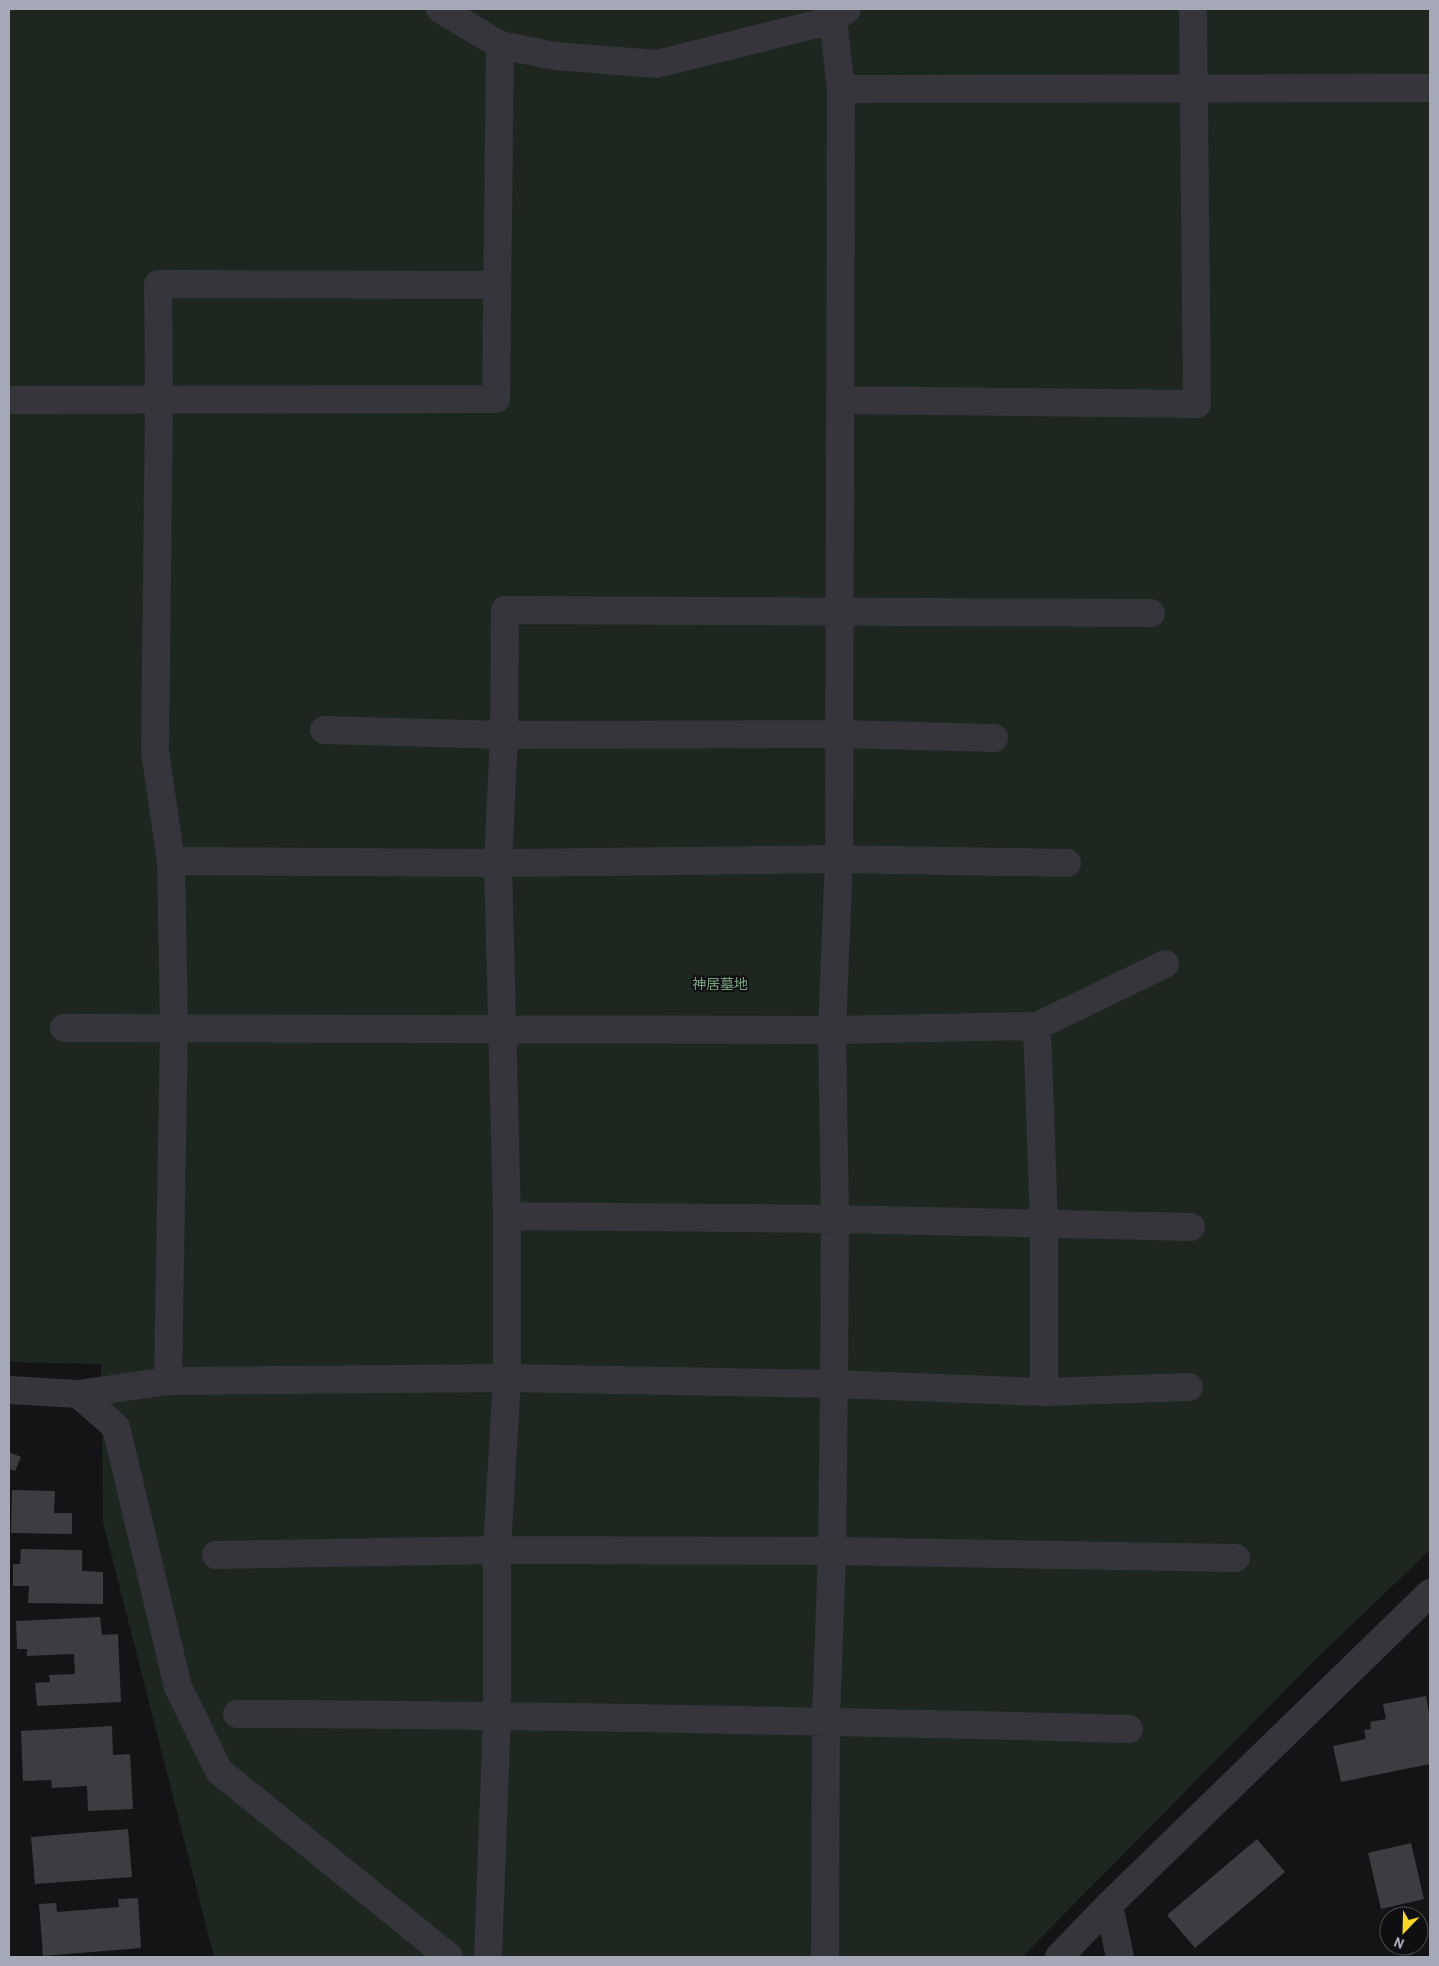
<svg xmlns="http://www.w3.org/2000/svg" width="1439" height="1966" viewBox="0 0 1439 1966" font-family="Barlow,'Noto Sans JP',sans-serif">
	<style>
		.green { fill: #1e2620 }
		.building { fill: #3c3c41 }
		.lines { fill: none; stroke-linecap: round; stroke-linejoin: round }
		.minor { stroke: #35353b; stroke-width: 28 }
		.labels { text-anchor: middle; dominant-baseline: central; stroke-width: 4; stroke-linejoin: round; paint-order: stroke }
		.park-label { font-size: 14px; fill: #7ba384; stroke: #0f0f11 }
	</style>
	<rect width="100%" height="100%" fill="#141416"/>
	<!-- green -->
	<path class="green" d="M9,9H1430V1550L1317,1658L1022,1957H214L103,1522L101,1364L9,1362Z"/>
	<!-- building -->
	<path class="building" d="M9,1452L21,1457L15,1471L9,1469Z
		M12,1490L55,1491L54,1513H72V1534L11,1533Z
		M21,1549L82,1550V1571L103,1572V1604L28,1603L29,1586H13V1564H20Z
		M100,1617L102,1635L118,1634L121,1702L37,1706L35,1683L50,1682L49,1675L75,1674L74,1654L27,1656V1649H17L16,1621Z
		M1426,1696L1430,1718V1764L1341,1782L1333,1746L1366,1739L1364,1730L1371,1729L1370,1722L1386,1719L1383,1704Z
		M112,1726L113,1755L130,1754L133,1809L88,1811L87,1786L52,1788L51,1780L23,1781L21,1731Z
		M128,1829L132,1877L35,1884L31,1837Z
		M1257,1839L1285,1872L1195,1948L1167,1915Z
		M1411,1843L1424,1899L1381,1909L1368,1853Z
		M138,1898L141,1948L43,1956L39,1904L56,1903L57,1912L119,1907L118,1899Z"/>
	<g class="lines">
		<!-- minor -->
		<path class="minor" d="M440,9L500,45L555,56L657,64L833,20L847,9
			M841,89L1430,88
			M9,400L496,399L500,45
			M840,400L1197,404L1193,9
			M324,730L504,735L840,734L994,738
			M171,861L498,863L839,859L1067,863
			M1037,1026L1044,1224V1392
			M64,1028L832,1030L1037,1026L1165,964
			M507,1216L835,1219L1191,1227
			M168,1381L174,1027L171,861L155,751L159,400L158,284L497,285
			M9,1390L78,1394L116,1427L178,1687L219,1771L449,1957
			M78,1394L168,1381L507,1378L834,1384L1044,1392L1189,1387
			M216,1555L497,1550L832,1551L1236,1558
			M237,1714C534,1715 832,1721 1129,1729
			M1109,1905L1120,1957
			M488,1957L497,1715V1550L507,1378V1216L498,863L504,735L505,610L1151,613
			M825,1957L826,1720L832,1551L834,1384L835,1219L832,1030L839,859L841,89L833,20
			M1059,1957L1109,1905L1430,1593"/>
	</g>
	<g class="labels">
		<!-- park labels -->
		<g class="park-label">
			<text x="720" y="983">神居墓地</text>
		</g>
	</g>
	<!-- border -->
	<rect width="1439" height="1966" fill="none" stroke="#a5a8b7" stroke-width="20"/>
	<!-- north arrow -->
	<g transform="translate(1404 1931) rotate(203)"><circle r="24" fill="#0f0f11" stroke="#4b4c53"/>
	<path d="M0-4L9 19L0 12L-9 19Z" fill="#fad629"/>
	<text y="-8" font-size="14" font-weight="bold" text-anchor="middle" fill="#a5a8b7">N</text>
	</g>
</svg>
